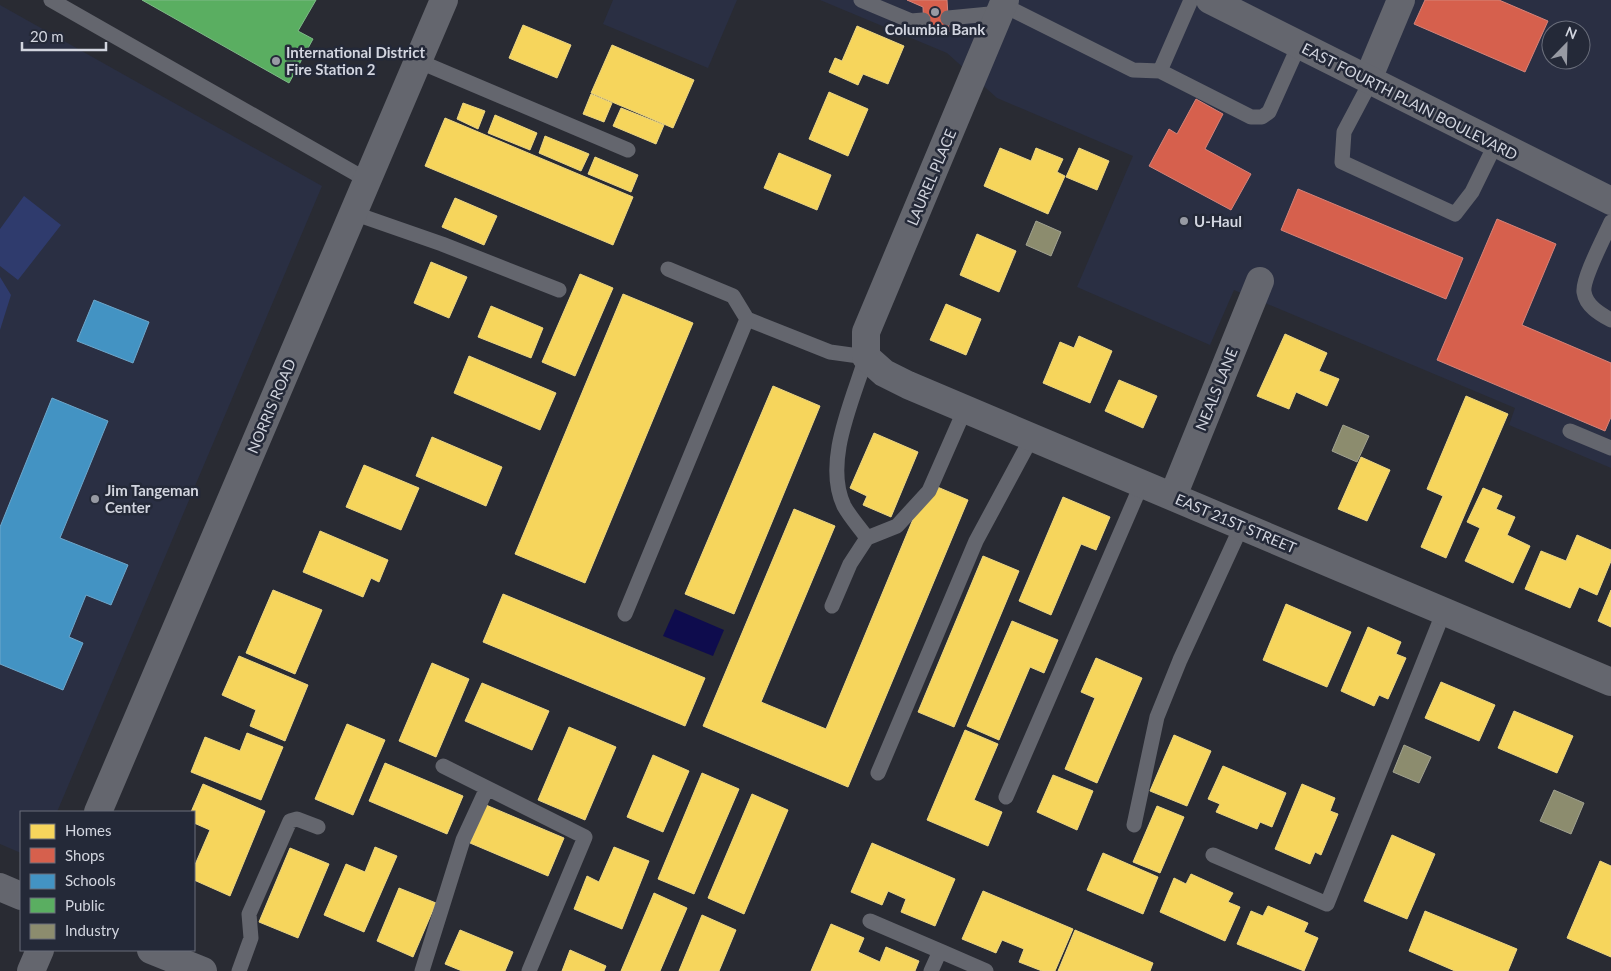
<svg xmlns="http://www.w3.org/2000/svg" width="1611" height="971" viewBox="0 0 1611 971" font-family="Lato,sans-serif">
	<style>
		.built { fill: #2a2f43; fill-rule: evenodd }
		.green { fill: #2f3b6d }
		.water { fill: #0e0c4d }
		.homes { fill: #f6d55c; stroke: #ebd583 }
		.shops { fill: #d6604d; stroke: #d58379 }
		.schools { fill: #4393c3; stroke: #6ea7cb }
		.public { fill: #5aae61; stroke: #7eba87 }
		.industry { fill: #8c8c6e; stroke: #a1a290 }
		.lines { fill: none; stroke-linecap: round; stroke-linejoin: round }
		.service { stroke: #64666e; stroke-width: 15 }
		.minor { stroke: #64666e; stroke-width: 28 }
		.tertiary { stroke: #64666e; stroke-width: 28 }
		.secondary { stroke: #64666e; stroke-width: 28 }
		.poi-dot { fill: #979aa3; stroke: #242938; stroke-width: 2 }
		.labels { text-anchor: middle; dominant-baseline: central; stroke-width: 5; stroke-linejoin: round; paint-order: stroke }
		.poi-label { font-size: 15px; font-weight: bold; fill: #d2d5df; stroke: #242938; text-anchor: start }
		.street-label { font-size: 15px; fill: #d2d5df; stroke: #242938 }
	</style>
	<rect width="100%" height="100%" fill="#292b33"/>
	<!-- built -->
	<path class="built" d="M613,0H737L708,68L603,24Z
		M820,0H1611V468L1509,425L1515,408L1234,290L1210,345L1077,287L1133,156L997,98L947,53ZM1551,30H1581V60H1551Z
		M0,5L322,186L57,812H21V853L0,844Z"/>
	<!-- green -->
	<path class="green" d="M24,196L61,225L18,280L0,266V229Z
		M0,277L11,295L0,330Z"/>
	<!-- water -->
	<path class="water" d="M675,609L724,630L713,656L663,636Z"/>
	<!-- homes -->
	<path class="homes" d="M523,25L571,45L557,78L509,58Z
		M857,26L904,46L888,84L863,74L858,85L829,72L835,58L842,61Z
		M612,45L694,80L673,128L591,93Z
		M829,92L868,109L848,156L809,139Z
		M591,94L612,103L604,122L583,114Z
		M463,103L485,111L478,129L457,119Z
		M621,108L664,125L656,144L613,126Z
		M495,115L537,133L530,150L488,133Z
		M445,118L633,197L613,245L425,166Z
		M545,136L589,154L581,171L539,153Z
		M1000,148L1031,161L1036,148L1063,159L1057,172L1065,176L1048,214L984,186Z
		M1079,148L1109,161L1097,190L1066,177Z
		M779,153L831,175L817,210L764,188Z
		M595,157L638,175L631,192L588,174Z
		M455,198L497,216L484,245L442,227Z
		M977,234L1016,251L999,292L960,275Z
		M431,262L467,277L449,318L414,303Z
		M580,274L613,288L575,376L542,362Z
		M623,294L693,323L585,583L515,554Z
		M946,304L981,319L966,355L930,340Z
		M491,306L543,328L531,358L478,337Z
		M1285,334L1327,353L1319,371L1339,379L1327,406L1296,392L1289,409L1257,396Z
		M1079,336L1112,351L1090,403L1043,383L1060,342L1074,348Z
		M469,356L556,393L540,430L454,393Z
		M1119,380L1157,396L1143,428L1105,411Z
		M773,386L820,406L734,614L685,594Z
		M1466,396L1508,414L1446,558L1421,547L1443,496L1427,489Z
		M874,433L918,452L891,517L863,505L867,496L850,488Z
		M432,437L502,467L486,506L416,476Z
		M1361,457L1390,470L1367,521L1338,509Z
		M364,465L419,488L401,530L346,507Z
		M928,483L968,500L848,787L703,726L794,509L835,526L761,702L826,729Z
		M1483,488L1502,496L1496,509L1515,517L1507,535L1530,546L1513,583L1465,561L1480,528L1467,522Z
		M1063,497L1110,517L1096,550L1081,544L1051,615L1019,601Z
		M320,531L388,560L379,582L371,578L363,597L303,572Z
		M1577,535L1611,550V561L1597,595L1579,587L1570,608L1525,589L1541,551L1566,561Z
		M983,556L1019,571L954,727L918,712Z
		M273,590L322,610L295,674L246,653Z
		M1611,590V627L1598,621Z
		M503,594L705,678L685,726L483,642Z
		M1286,604L1351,632L1327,687L1263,660Z
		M1012,621L1058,640L1044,673L1030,667L999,740L967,726Z
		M1368,627L1401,642L1396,654L1406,658L1388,699L1379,695L1374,706L1341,691Z
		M239,656L308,685L285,741L250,726L256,710L222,695Z
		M1096,658L1142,678L1097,783L1065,769L1095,698L1081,692Z
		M432,663L469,679L436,757L399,741Z
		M1441,682L1495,705L1479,741L1425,718Z
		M482,683L549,711L532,750L465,721Z
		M1514,711L1573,736L1557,773L1498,748Z
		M347,724L385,740L353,815L315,799Z
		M569,727L616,747L585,820L538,800Z
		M965,730L998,744L974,800L1002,812L988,846L927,820Z
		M247,733L283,747L261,800L191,772L205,737L240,751Z
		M1174,735L1211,751L1187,806L1150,791Z
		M653,755L689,771L663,832L627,817Z
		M385,763L463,796L447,834L369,801Z
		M1223,766L1286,793L1272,827L1260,822L1257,829L1216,812L1220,804L1208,799Z
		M702,773L739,789L694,894L658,879Z
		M1053,775L1093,791L1077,830L1037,812Z
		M203,784L265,811L230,896L194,880V867L210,830L194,823V812H191Z
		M1302,784L1335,798L1330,811L1338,814L1321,855L1315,852L1310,864L1275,849Z
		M752,794L788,810L744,914L708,898Z
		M486,805L564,838L548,876L470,843Z
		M1157,806L1184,817L1160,873L1133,862Z
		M1392,835L1435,854L1407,919L1364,901Z
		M872,843L955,879L935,926L901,912L906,899L888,891L882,905L851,892Z
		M375,847L397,856L364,932L324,915L346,864L365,872Z
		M614,847L649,861L622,929L574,909L587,876L599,882Z
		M290,848L329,864L298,938L259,922Z
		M1103,853L1158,877L1143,914L1087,890Z
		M1600,861L1611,866V957L1567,938Z
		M1191,874L1233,893L1228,902L1240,907L1225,941L1160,912L1174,878L1186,884Z
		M399,888L436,903L413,957L377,941Z
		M983,891L1073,929L1055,971H1042L1019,962L1024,949L1002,940L996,953L962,939Z
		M654,893L687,908L660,971H621Z
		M1268,906L1308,923L1304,932L1318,938L1304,971L1237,944L1251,911L1263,916Z
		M1425,911L1517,949L1508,971H1455L1409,951Z
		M702,915L736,930L719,971H679Z
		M831,924L864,938L858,952L880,962L886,947L919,961L915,971H811Z
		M460,930L513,952L505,971H462L445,964Z
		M1075,930L1153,963L1150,971H1058Z
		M570,950L606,966L604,971H562Z"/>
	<!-- shops -->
	<path class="shops" d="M907,0H947L949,32L924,33L923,7Z
		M1425,0H1499L1548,21L1525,72L1414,24Z
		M1196,99L1223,114L1205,149L1251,174L1231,210L1149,166L1169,129L1177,134Z
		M1298,189L1463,258L1446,299L1281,230Z
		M1497,219L1556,244L1522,325L1611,363V417L1605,431L1437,360Z"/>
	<!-- schools -->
	<path class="schools" d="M94,300L149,322L133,363L77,341Z
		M52,398L108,421L60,538L128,565L111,605L86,595L69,637L83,643L63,690L0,664V527Z"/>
	<!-- public -->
	<path class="public" d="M142,0H316L298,31L313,39L289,83Z"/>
	<!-- industry -->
	<path class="industry" d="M1036,221L1061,232L1051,256L1026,245Z
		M1343,425L1369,436L1357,462L1332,451Z
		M1404,745L1431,757L1419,783L1393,772Z
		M1554,790L1584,803L1571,834L1540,821Z"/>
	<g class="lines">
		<!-- service -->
		<path class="service" d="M51,0L367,180
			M861,0L911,21L923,20
			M1003,5L1133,70L1160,71L1251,117H1262L1269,112L1299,45
			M948,18L1000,13
			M418,61L628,150
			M1160,71L1191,0
			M1371,81L1344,132L1342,162L1455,214L1472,192L1496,143
			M353,213L442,244L559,290
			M1611,222C1605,236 1582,279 1584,292C1586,306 1600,314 1611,320
			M668,269L733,296L747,319
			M1570,431L1611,448
			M832,606L850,564L867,538L897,526L929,491L965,409
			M625,614L747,319L830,352L866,357C853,400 823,462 844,506C850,517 860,528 867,538
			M443,766L585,837L529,971
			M878,773L976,541L1032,437
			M1006,797L1142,483
			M1134,825L1157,717L1180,660L1242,525
			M1213,855L1327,904L1444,611
			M870,921L940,951L931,971
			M940,951L986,971
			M239,971L251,938L249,914L290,821L297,819L318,827
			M422,971L463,840L487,788"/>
		<!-- minor -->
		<path class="minor" d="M1005,0L866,332V357L884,373L908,385L1611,682
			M1368,79L1401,0
			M1173,496L1260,281
			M98,812L444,0
			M31,971L40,950"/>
		<!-- tertiary -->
		<path class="tertiary" d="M0,887L21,896
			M151,950L203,971"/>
		<!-- secondary -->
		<path class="secondary" d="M1210,0L1611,201"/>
	</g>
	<!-- markers -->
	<g class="poi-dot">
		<circle cx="935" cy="12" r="5"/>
		<circle cx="276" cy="61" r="5"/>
		<circle cx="1184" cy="221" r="5"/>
		<circle cx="95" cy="499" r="5"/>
	</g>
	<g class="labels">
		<!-- poi labels -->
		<g class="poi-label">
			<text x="935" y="29" text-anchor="middle">Columbia Bank</text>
			<text x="286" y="52">International District<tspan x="286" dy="17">Fire Station 2</tspan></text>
			<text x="1194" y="221">U-Haul</text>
			<text x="105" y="490">Jim Tangeman<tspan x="105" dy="17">Center</tspan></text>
		</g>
		<!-- street labels -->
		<g class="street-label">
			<text transform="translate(1410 101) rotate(27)">EAST FOURTH PLAIN BOULEVARD</text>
			<text transform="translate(931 177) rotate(-67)">LAUREL PLACE</text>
			<text transform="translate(1216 389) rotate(-68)">NEALS LANE</text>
			<text transform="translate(271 406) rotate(-67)">NORRIS ROAD</text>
			<text transform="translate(1236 523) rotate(23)">EAST 21ST STREET</text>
		</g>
	</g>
	<!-- legend -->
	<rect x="20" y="811" width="175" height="140" fill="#242938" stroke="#6a6e7b"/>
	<rect x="30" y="824" width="25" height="15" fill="#f6d55c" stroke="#6a6e7b"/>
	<text x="65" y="836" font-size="15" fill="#d2d5df">Homes</text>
	<rect x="30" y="848" width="25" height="15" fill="#d6604d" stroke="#6a6e7b"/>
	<text x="65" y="861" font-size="15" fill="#d2d5df">Shops</text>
	<rect x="30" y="874" width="25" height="15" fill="#4393c3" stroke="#6a6e7b"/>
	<text x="65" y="886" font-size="15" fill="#d2d5df">Schools</text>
	<rect x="30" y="898" width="25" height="15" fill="#5aae61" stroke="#6a6e7b"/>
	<text x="65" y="911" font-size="15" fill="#d2d5df">Public</text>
	<rect x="30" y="924" width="25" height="15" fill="#8c8c6e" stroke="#6a6e7b"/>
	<text x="65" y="936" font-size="15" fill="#d2d5df">Industry</text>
	<!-- north arrow -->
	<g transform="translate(1566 45) rotate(23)"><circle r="24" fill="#242938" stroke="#6a6e7b"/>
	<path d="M0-4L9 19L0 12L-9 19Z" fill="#979aa3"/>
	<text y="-8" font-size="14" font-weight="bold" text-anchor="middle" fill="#d2d5df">N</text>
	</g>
	<!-- scale -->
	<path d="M22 42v8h84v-8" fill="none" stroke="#d2d5df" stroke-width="2.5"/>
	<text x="30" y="42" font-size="15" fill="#d2d5df" stroke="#242938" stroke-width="4" paint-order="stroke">20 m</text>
</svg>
